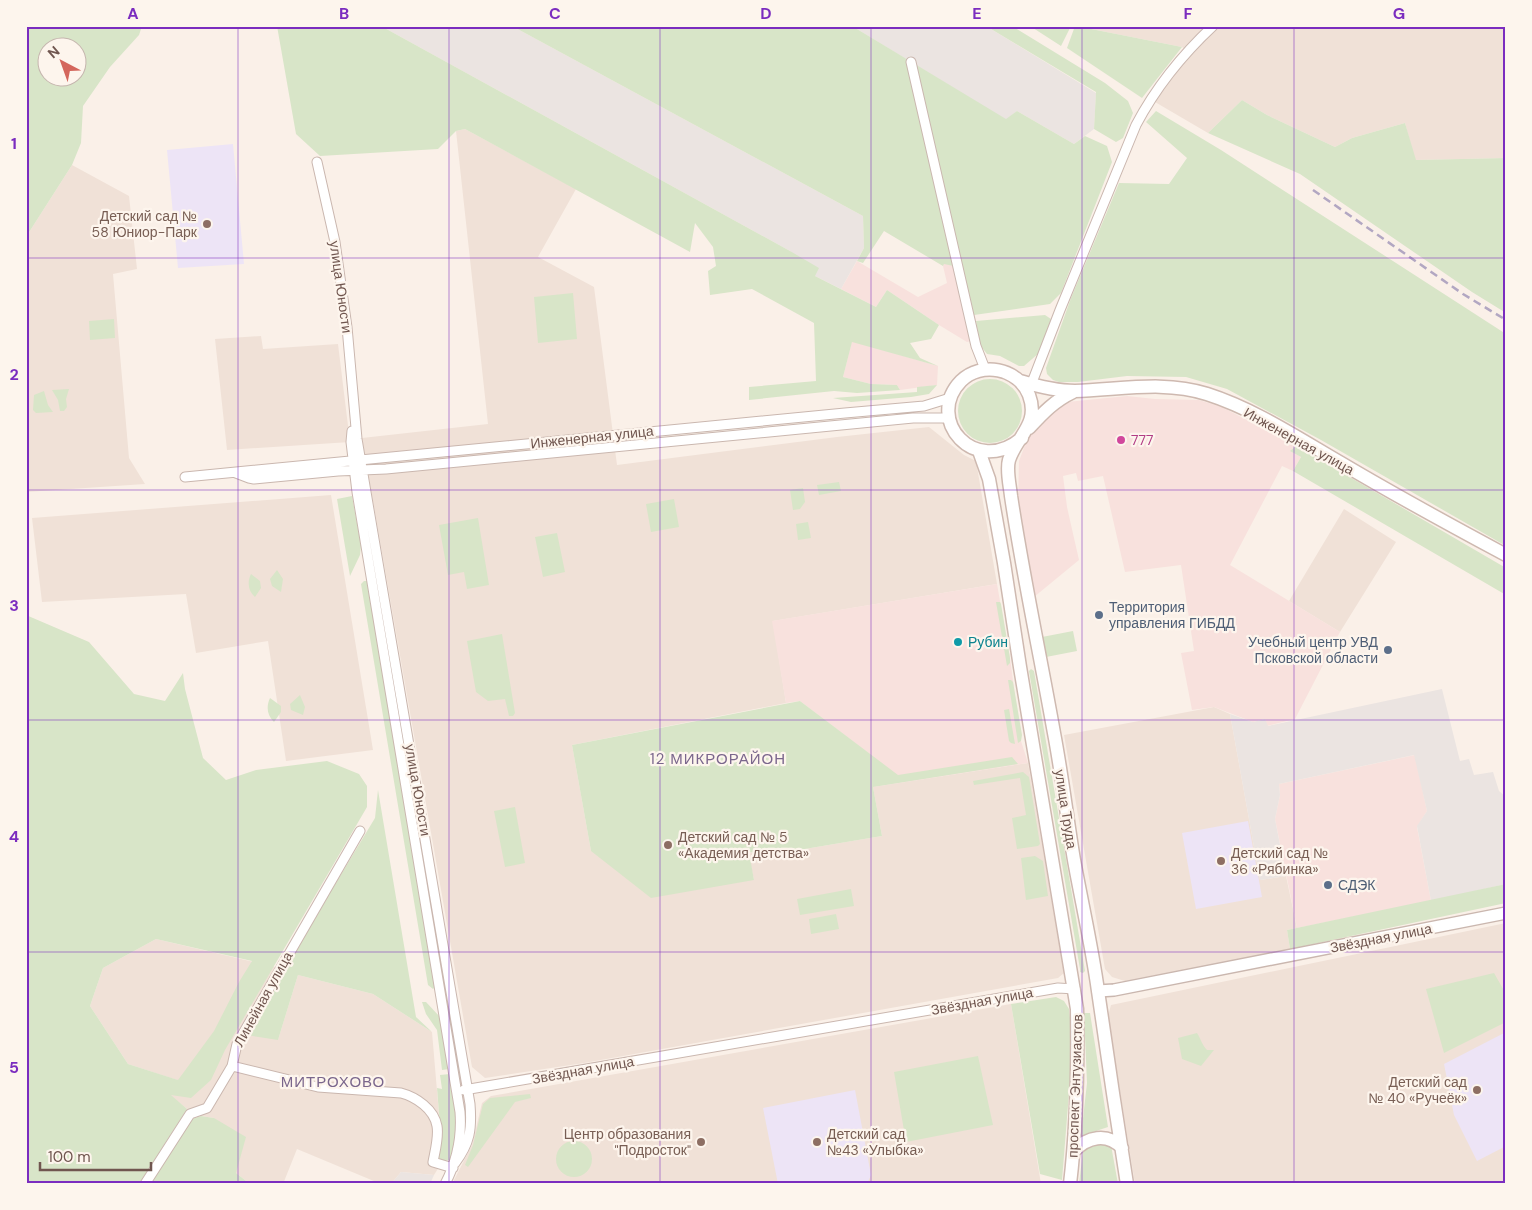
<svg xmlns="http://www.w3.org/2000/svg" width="1532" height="1210" viewBox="0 0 1532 1210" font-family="'DM Sans',sans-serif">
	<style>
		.residential { fill: #f0e1d7 }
		.commercial { fill: #f8e1dd }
		.industrial { fill: #ebe4e1 }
		.education { fill: #ede4f6 }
		.green { fill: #d8e5c8; fill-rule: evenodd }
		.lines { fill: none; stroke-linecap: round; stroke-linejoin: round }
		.minor-casing { stroke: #cab7af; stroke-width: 11 }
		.tertiary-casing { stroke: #cab7af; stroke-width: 14 }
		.secondary-casing { stroke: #ceb9b0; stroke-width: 15 }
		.minor { stroke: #fff; stroke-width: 9 }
		.tertiary { stroke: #fff; stroke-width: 11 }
		.secondary { stroke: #fff; stroke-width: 12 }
		.rail { stroke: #b2a7c2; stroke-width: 2.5; stroke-dasharray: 8 5; stroke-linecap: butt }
		.grid { fill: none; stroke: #7b2cbf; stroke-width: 1; stroke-opacity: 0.55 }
		.education-dot { fill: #8d6e63; stroke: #fdf5ed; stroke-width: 2 }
		.hotel-dot { fill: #d1479c; stroke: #fdf5ed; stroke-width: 2 }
		.service-dot { fill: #5c6f8a; stroke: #fdf5ed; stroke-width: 2 }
		.culture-dot { fill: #0f9aa8; stroke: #fdf5ed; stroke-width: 2 }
		.labels { text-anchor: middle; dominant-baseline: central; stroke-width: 4.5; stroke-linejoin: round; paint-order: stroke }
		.education-label { font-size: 14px; fill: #785e54; stroke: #fdf5ed; text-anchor: end }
		.street-label { font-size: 14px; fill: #70564f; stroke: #fdf5ed }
		.hotel-label { font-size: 14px; fill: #b23c85; stroke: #fdf5ed; text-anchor: start }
		.service-label { font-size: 14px; fill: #4e5e75; stroke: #fdf5ed; text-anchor: start }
		.culture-label { font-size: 14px; fill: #0d838f; stroke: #fdf5ed; text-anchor: start }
		.neighbourhood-label { font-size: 15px; letter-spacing: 1px; fill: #7a668c; stroke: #fdf5ed }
		.neatline { fill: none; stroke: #7b2cbf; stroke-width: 2 }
		.grid-label { font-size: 16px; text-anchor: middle; font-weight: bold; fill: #7b2cbf }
	</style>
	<rect width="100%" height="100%" fill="#faf0e8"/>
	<!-- residential -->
	<path class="residential" d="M1076,26H1506V158L1415,160L1405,123L1352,138L1335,147L1267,115L1242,100L1208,133L1155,102L1191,53L1182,47Z
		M465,129L576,189L538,257L594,287L617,465L837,437L929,427L964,455L976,461L997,584L773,621L786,703L572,745L591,851L754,880L748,852L769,855L882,836L873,787L1028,763L1064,973L1058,978L584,1063L485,1078L472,1067L362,438L488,424L456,131Z
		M72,165L129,196L137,269L113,274L129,458L145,484L26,492V237Z
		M261,336L263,349L338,344L350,442L227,450L215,339Z
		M331,495L373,750L286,761L268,641L196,653L186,594L42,602L32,518Z
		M1344,509L1396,542L1340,632L1289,601Z
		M1214,707L1230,714L1260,880L1286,876L1297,928L1287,930L1290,949L1128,982L1112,977L1105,969L1064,735Z
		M1506,923V1184H1135L1108,1016L1111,1005Z
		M156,939L284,969L278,1040L298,975L373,994L432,1032L440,1126L437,1157L439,1167L434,1175L401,1172L391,1184H381L297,1149L283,1184H250L236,1173L214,1118L201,1116L187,1109L170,1095L177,1080L128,1064L90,1006L103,968Z
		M1011,1004L1041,1184H452L472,1145L482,1103L491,1096Z"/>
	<!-- commercial -->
	<path class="commercial" d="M857,261L918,297L947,283L943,266L944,263L963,268L976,321L979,339L967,342L939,325L887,290L876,307L841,289Z
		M852,341L938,366L937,385L900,390L897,385L871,384L843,377Z
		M1127,396L1155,399L1199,400L1222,407L1298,447L1291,451L1301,457L1293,471L1282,466L1230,565L1340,632L1295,719L1267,726L1265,719L1253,722L1214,707L1192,710L1181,653L1194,651L1181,565L1125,572L1103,476L1078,481L1076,473L1063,476L1067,507L1079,560L1034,597L1018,503L1019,461L1028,437L1038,424L1067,402Z
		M997,584L1010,658L1021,741L1028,763L873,787L881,763L800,701L786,703L772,621Z
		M1415,755L1427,811L1417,827L1431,901L1297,928L1275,819L1280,795L1279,784Z"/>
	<!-- industrial -->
	<path class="industrial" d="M381,26H512L863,216L864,248L841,289L815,276L790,251Z
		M852,26H986L1096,93L1094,129L1074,144L1017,111L1006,120Z
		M1442,689L1460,761L1469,759L1474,775L1493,772L1499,791L1506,797V884L1431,901L1417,826L1427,811L1414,755L1279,784L1280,795L1275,819L1286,876L1260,880L1230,714L1253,722L1265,719L1268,726Z
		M401,1172L434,1175L430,1184H391Z"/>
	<!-- education -->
	<path class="education" d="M233,144L244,264L178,268L167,150Z
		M1248,821L1262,897L1196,909L1182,833Z
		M1506,1032V1146L1477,1161L1454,1115L1444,1064Z
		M855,1090L871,1175L867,1184H778L763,1108Z"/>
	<!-- green -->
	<path class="green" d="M26,26H142L139,35L110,67L83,106L81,143L72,165L26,237ZM48,48H78V78H48Z
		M277,26H381L790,251L819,268L815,276L876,307L887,290L939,325L931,339L910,343L920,358L938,366L852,342L843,377L871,384L897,385L900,390L857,393L834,391L749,400V387L816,381L814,323L752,289L710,295L708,271L716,266L713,247L695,223L690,252L465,129L456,131L438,149L320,156L296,134Z
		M512,26H852L1006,119L1017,111L1074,144L1085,136L1107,146L1112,162L1061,293L1050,304L974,315L963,268L944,264L943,266L884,231L863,263L857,261L864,248L863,216Z
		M986,26H1012L1105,83L1128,101L1133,113L1123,138L1116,142L1094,129L1096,92Z
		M1030,26H1071L1061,46Z
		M1075,26H1076L1182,47L1142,98L1067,48Z
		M1242,100L1267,115L1335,147L1352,138L1405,123L1416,160L1506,158V313L1472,292L1300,174L1208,133Z
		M1156,111L1221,150L1506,334V546L1321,440L1227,389L1186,377L1127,376L1078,382H1059L1053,380L1047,374L1046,368L1071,298L1119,183L1169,184L1187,158L1146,122Z
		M573,293L577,339L538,343L534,297Z
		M1045,315L1051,319L1039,353L1024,366H1019L1000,356L987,354L980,345L976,321Z
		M114,319L115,338L90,340L89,321Z
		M958 411a32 32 0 1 1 64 0a32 32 0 1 1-64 0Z
		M937,385L929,394L911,397L851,402L833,398L917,392V387Z
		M69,389L66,399L67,407L64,411H60L58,400L52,390Z
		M44,391L48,405L53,412L36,413L33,410L34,395Z
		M1295,447H1298L1506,568V595L1293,471L1301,457L1290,451Z
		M839,482L841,491L819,495L817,485Z
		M803,488L805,502L800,509L793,510L790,490Z
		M352,496L361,545L360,555L350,576L337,499Z
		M674,499L679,527L651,532L646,504Z
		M478,518L489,585L467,589L464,572L448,575L439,525Z
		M808,522L811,538L798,540L796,524Z
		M557,533L565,572L543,577L535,537Z
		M277,570L283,579L281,592L272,586L270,579Z
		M251,574L260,581L261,588L255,597C248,591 247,582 251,574Z
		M364,581H367L369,584L435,987L433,989L428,985L361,584Z
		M996,602H1000L1001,604L1010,658V663L1007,666Z
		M26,615L89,642L134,694L165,701L183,673L185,689L203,758L226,780L256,770L327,761L359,774L367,786V807L225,1050L211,1080L191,1098L171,1095L187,1109L139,1184H26ZM156,939L252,961L239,982L214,1031L178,1080L128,1064L90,1006L103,968Z
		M1073,631L1077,651L1046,657L1042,637Z
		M502,634L515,713L513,716H509L505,699L488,701L476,692L467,641Z
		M1031,669L1034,671L1085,971L1083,973L1080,972V969L1029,671Z
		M1008,680H1011L1013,682L1022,735L1021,741L1018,743Z
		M300,695L305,707L303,715L291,710L290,704Z
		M270,698L281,706V712L274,722C267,715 266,707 270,698Z
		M800,701L898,775L1012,757L1018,764L873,787L882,836L769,855L749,852L754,880L651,898L591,851L572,745Z
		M1009,709L1015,744L1011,743L1009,741L1004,710Z
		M1023,772L1029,777L1040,844L1038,846L1017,849L1012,818L1026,815L1020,778L974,785L973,781Z
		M378,790L416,1017L432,1032L373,994L298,975L278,1040L246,1035L284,969L375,818Z
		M515,807L525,863L505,867L494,811Z
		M1035,856L1043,861L1048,896L1026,900L1021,858Z
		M1506,884V903L1290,949L1287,930Z
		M851,889L854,906L800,915L797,899Z
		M836,914L839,929L811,934L809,919Z
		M1494,973L1506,994V1022L1444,1053L1426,989Z
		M1056,997L1064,1001L1069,1009L1073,1043L1062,1180L1040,1174L1011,1004Z
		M422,1002H426L440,1017L449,1069L442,1070L437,1030L426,1014Z
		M1084,1013H1090L1108,1127L1081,1136L1087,1083Z
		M1197,1033C1201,1039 1202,1045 1207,1050H1214L1201,1066L1182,1059L1178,1038Z
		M978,1056L993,1125L906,1142L894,1072Z
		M450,1074L457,1121L452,1156L450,1160L443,1161L437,1157L440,1126L437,1088L442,1089L440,1075Z
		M530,1094L531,1098L515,1102L468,1167L465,1165L473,1145L483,1104L490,1098Z
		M201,1116L214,1118L246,1137L236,1173L250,1184H150L192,1119Z
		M556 1159a18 18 0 1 1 36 0a18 18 0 1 1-36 0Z
		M1096,1142L1111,1145L1118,1184H1079L1083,1151Z"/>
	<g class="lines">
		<defs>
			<path id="minor" d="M911,62L976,346L985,369
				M317,162L335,242L347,327L357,439L470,1104C472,1129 470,1143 455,1163
				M1031,385L1060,310L1136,125C1155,89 1183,54 1213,26
				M352,431L351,442L357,492L460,1112C462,1138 457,1161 445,1184
				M236,473L249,478L254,479L338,471L386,469L913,418H949
				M185,477L845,413L924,406L950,398
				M232,1066L318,1087L401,1093C416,1097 434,1109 437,1126C439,1137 435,1151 433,1162L453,1168
				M464,1090L1058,988L1075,989
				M145,1184L190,1114L207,1108L232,1066L237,1044L360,831"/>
			<path id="tertiary" d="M1098,991L1114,990L1506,913"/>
			<path id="secondary" d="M1020,381C1037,386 1057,391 1075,391C1119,390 1164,380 1207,394C1254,409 1298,438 1341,463C1395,495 1450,525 1506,555
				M1029,428C1043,413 1054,401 1073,392
				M1022,438C975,478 924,419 961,381C981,361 1018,368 1029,395C1040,424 1017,436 1009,460C1006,470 1010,486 1011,496C1023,576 1040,654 1054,733C1062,775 1067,818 1074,860C1082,904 1092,947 1098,991C1107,1055 1117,1120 1127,1184
				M979,451L989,479L1004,563L1020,667L1077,1009C1078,1067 1077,1125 1070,1184
				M1074,1151C1087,1137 1107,1132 1122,1148"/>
		</defs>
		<!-- minor casing -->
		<use href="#minor" class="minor-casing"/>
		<!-- tertiary casing -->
		<use href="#tertiary" class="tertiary-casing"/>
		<!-- secondary casing -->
		<use href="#secondary" class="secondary-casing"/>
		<!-- minor -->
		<use href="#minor" class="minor"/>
		<!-- tertiary -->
		<use href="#tertiary" class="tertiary"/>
		<!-- secondary -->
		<use href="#secondary" class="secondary"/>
		<!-- rail -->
		<path class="rail" d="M1313,190L1463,294L1506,320"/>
	</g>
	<!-- grid -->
	<path class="grid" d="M238,26V1184M449,26V1184M660,26V1184M871,26V1184M1082,26V1184M1294,26V1184M26,258H1506M26,490H1506M26,720H1506M26,952H1506"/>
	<!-- markers -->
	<g class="education-dot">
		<circle cx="207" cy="224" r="5"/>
		<circle cx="668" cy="845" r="5"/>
		<circle cx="1221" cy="861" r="5"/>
		<circle cx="1477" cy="1090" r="5"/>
		<circle cx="701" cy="1142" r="5"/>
		<circle cx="817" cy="1142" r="5"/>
	</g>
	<circle class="hotel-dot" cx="1121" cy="440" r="5"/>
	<g class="service-dot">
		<circle cx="1099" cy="615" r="5"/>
		<circle cx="1388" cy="650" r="5"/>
		<circle cx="1328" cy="885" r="5"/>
	</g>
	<circle class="culture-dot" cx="958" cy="642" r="5"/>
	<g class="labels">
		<!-- education labels -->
		<g class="education-label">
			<text x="197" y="216">Детский сад №<tspan x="197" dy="16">58 Юниор-Парк</tspan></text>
			<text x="678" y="837" text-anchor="start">Детский сад № 5<tspan x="678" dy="16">«Академия детства»</tspan></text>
			<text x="1231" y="853" text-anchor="start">Детский сад №<tspan x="1231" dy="16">36 «Рябинка»</tspan></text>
			<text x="1467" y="1082">Детский сад<tspan x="1467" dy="16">№ 40 «Ручеёк»</tspan></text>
			<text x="691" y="1134">Центр образования<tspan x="691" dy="16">"Подросток"</tspan></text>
			<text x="827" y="1134" text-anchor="start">Детский сад<tspan x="827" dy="16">№43 «Улыбка»</tspan></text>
		</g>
		<!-- street labels -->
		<g class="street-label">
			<text transform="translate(341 287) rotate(82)">улица Юности</text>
			<text transform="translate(592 437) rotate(-6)">Инженерная улица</text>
			<text transform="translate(1299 441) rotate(29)">Инженерная улица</text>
			<text transform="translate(418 790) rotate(80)">улица Юности</text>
			<text transform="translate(1066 809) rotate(81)">улица Труда</text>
			<text transform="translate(1381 938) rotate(-11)">Звёздная улица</text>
			<text transform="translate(263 999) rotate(-61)">Линейная улица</text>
			<text transform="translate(982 1001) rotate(-10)">Звёздная улица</text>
			<text transform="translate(583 1070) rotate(-10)">Звёздная улица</text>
			<text transform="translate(1075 1086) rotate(-88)">проспект Энтузиастов</text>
		</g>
		<!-- hotel labels -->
		<g class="hotel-label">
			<text x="1131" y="440">777</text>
		</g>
		<!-- service labels -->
		<g class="service-label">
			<text x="1109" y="607">Территория<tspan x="1109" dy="16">управления ГИБДД</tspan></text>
			<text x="1378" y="642" text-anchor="end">Учебный центр УВД<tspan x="1378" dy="16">Псковской области</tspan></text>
			<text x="1338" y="885">СДЭК</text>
		</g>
		<!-- culture labels -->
		<g class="culture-label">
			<text x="968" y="642">Рубин</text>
		</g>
		<!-- neighbourhood labels -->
		<g class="neighbourhood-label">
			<text x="718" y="759">12 МИКРОРАЙОН</text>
			<text x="333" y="1082">МИТРОХОВО</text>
		</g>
	</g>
	<!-- border -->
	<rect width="1532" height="1210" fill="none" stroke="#fdf5ed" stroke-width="55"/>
	<!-- north arrow -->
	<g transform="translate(62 62) rotate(319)"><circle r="24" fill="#fdf5ed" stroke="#c5b5ae"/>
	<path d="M0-4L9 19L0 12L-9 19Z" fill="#d4665c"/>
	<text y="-8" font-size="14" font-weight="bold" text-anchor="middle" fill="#70564f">N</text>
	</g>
	<!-- scale -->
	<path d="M40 1162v8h111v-8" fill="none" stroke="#70564f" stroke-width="2.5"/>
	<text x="48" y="1162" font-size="15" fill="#70564f" stroke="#fdf5ed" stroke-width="4" paint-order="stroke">100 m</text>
	<rect x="28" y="28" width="1476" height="1154" class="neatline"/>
	<g class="grid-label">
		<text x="133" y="19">A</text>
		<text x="344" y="19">B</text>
		<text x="555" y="19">C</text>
		<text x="766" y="19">D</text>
		<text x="977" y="19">E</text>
		<text x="1188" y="19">F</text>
		<text x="1399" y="19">G</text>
		<text x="14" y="149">1</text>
		<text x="14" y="380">2</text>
		<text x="14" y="611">3</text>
		<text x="14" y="842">4</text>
		<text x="14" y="1073">5</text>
	</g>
</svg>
